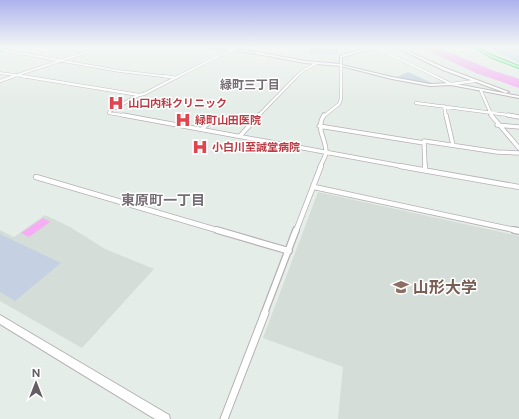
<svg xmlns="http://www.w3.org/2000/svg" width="519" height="419" viewBox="0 0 519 419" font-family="'Public Sans','Noto Sans JP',sans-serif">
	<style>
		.education { fill: #d4ddd7 }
		.green { fill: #c5d1e2 }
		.water { fill: #f5aef4 }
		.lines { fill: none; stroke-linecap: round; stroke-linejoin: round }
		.minor-far5-casing { stroke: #b6b0b5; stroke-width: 3 }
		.minor-far4-casing { stroke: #b6b0b5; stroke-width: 3.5 }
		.minor-far3-casing { stroke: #b6b0b5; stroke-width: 5 }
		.minor-far2-casing { stroke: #b6b0b5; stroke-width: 6 }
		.minor-far1-casing { stroke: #b6b0b5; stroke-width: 8 }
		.minor-casing { stroke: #b6b0b5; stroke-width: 9 }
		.tertiary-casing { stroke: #b6b0b5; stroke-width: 2 }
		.primary-casing { stroke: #6be18e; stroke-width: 2 }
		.trunk-casing { stroke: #1bd74d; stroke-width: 2 }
		.minor-far5 { stroke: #fff; stroke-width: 2 }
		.minor-far4 { stroke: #fff; stroke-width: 2.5 }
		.minor-far3 { stroke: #fff; stroke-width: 3.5 }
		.minor-far2 { stroke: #fff; stroke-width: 4.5 }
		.minor-far1 { stroke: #fff; stroke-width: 5.5 }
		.minor { stroke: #fff; stroke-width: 7 }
		.tertiary { fill: #fff; fill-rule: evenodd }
		.primary { fill: #b2f5ce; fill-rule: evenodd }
		.trunk { fill: #a6f2c2; fill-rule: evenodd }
		.labels { text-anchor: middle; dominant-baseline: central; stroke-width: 3; stroke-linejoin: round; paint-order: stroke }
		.far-health-label { font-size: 11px; font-weight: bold; fill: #be3a42; stroke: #fff; text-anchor: start }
		.far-neighbourhood-label { font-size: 12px; font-weight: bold; fill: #766e75; stroke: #fff }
		.neighbourhood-label { font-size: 14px; font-weight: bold; fill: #766e75; stroke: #fff }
		.near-education-label { font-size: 16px; font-weight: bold; fill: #785e54; stroke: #fff; text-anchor: start }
	</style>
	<rect width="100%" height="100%" fill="#e5ede8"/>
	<!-- education -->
	<path class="education" d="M318,192L519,236V419H338L343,367L263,338Z
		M45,215L70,227L105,249L154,269L82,348L0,301V230L14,237Z"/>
	<!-- green -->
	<path class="green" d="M311,47H338V55L309,53Z
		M486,47H519V63L491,48Z
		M408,72L432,83L430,84L397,77Z
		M0,234L61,263L15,301L0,292Z"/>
	<!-- water -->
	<path class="water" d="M420,47H437L492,70L519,79V88L476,73Z
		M43,218L50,222L29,237L21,233Z"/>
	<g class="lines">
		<defs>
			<path id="minor-far5" d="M374,47L437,77
				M2,50L119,71L171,77
				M341,65V77
				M306,69L317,63
				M0,73L28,77
				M11,77L103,47
				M177,77L237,47
				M296,77L305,69"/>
			<path id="minor-far4" d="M22,76L139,95L110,111L109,113L128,116
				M163,76L176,78
				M435,76L451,84L475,81
				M0,81L14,76
				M481,91L492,116
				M139,95L144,94L179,76
				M416,103L515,116
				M444,106L446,116
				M258,116L297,76
				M324,116L339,104L341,99V76"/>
			<path id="minor-far3" d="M123,115L406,167
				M446,115L453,145
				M491,115L519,148
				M508,115L519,117
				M497,125L519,127
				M319,126L424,143
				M202,129L213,119
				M240,136L259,115
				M320,167C322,162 326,156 326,152C326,138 315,129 324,115
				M425,167L424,141L497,152L519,153"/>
			<path id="minor-far2" d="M400,166L519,187
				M425,166V170
				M36,177L220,231
				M314,187L519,231
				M296,231L321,166"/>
			<path id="minor-far1" d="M217,230L289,251
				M514,230L519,231
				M264,314L296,230"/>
			<path id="minor" d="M224,419L265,313"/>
			<path id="tertiary" d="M202,47H205L257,52L305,61L340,64V57L342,55L364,49L399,47L445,68L509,92L506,93L443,70L398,48L364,51L344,57H342V65L392,77L430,84L451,83L519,96V98L451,85L430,86L392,79L341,66L305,63L257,54Z
				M0,315L169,415L170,419H155L0,324Z"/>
			<path id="primary" d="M13,47H16L2,51L1,50Z"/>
			<path id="trunk" d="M473,47H475L494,56L519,66V68L492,58Z
				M0,49H3L4,50L0,51Z"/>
		</defs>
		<!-- minor-far5 casing -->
		<use href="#minor-far5" class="minor-far5-casing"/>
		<!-- minor-far4 casing -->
		<use href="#minor-far4" class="minor-far4-casing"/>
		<!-- minor-far3 casing -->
		<use href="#minor-far3" class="minor-far3-casing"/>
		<!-- minor-far2 casing -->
		<use href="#minor-far2" class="minor-far2-casing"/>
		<!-- minor-far1 casing -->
		<use href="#minor-far1" class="minor-far1-casing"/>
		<!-- minor casing -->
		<use href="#minor" class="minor-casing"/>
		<!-- tertiary casing -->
		<use href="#tertiary" class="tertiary-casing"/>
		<!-- primary casing -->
		<use href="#primary" class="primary-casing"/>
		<!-- trunk casing -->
		<use href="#trunk" class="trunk-casing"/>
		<!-- minor-far5 -->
		<use href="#minor-far5" class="minor-far5"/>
		<!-- minor-far4 -->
		<use href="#minor-far4" class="minor-far4"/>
		<!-- minor-far3 -->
		<use href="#minor-far3" class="minor-far3"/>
		<!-- minor-far2 -->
		<use href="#minor-far2" class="minor-far2"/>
		<!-- minor-far1 -->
		<use href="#minor-far1" class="minor-far1"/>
		<!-- minor -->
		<use href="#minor" class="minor"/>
		<!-- tertiary -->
		<use href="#tertiary" class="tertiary"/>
		<!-- primary -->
		<use href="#primary" class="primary"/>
		<!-- trunk -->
		<use href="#trunk" class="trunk"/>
	</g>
	<!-- sky -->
	<linearGradient id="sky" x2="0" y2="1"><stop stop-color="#adb2ed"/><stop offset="0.45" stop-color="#f3f7f5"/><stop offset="1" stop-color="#f3f7f5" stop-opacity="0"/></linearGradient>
	<rect width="519" height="105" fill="url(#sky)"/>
	<!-- icons -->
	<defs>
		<symbol id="hospital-bare" viewBox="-9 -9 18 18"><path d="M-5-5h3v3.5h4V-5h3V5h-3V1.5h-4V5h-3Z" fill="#e0444e" stroke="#fff" stroke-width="2.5" paint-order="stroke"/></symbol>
		<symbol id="university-bare" viewBox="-9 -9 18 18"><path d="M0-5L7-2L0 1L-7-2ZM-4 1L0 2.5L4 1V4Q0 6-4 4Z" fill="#8d6e63" stroke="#fff" stroke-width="2.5" paint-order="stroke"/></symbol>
	</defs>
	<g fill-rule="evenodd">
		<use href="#hospital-bare" x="105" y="92" width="22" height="22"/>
		<use href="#hospital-bare" x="172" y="109" width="22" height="22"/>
		<use href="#hospital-bare" x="189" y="136" width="22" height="22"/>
		<use href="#university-bare" x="390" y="276" width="22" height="22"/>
	</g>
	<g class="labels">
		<!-- far-health labels -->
		<g class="far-health-label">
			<text x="128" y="103">山口内科クリニック</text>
			<text x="195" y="120">緑町山田医院</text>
			<text x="212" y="147">小白川至誠堂病院</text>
		</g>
		<!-- far-neighbourhood labels -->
		<g class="far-neighbourhood-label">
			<text x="250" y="85">緑町三丁目</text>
		</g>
		<!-- neighbourhood labels -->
		<g class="neighbourhood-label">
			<text x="163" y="200">東原町一丁目</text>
		</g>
		<!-- near-education labels -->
		<g class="near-education-label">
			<text x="413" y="287">山形大学</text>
		</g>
	</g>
	<!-- north arrow -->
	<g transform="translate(36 383)" stroke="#ffffff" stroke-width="3" paint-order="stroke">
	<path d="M0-3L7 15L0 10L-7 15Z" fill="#645d63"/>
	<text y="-6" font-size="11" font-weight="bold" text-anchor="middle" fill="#645d63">N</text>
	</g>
</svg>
